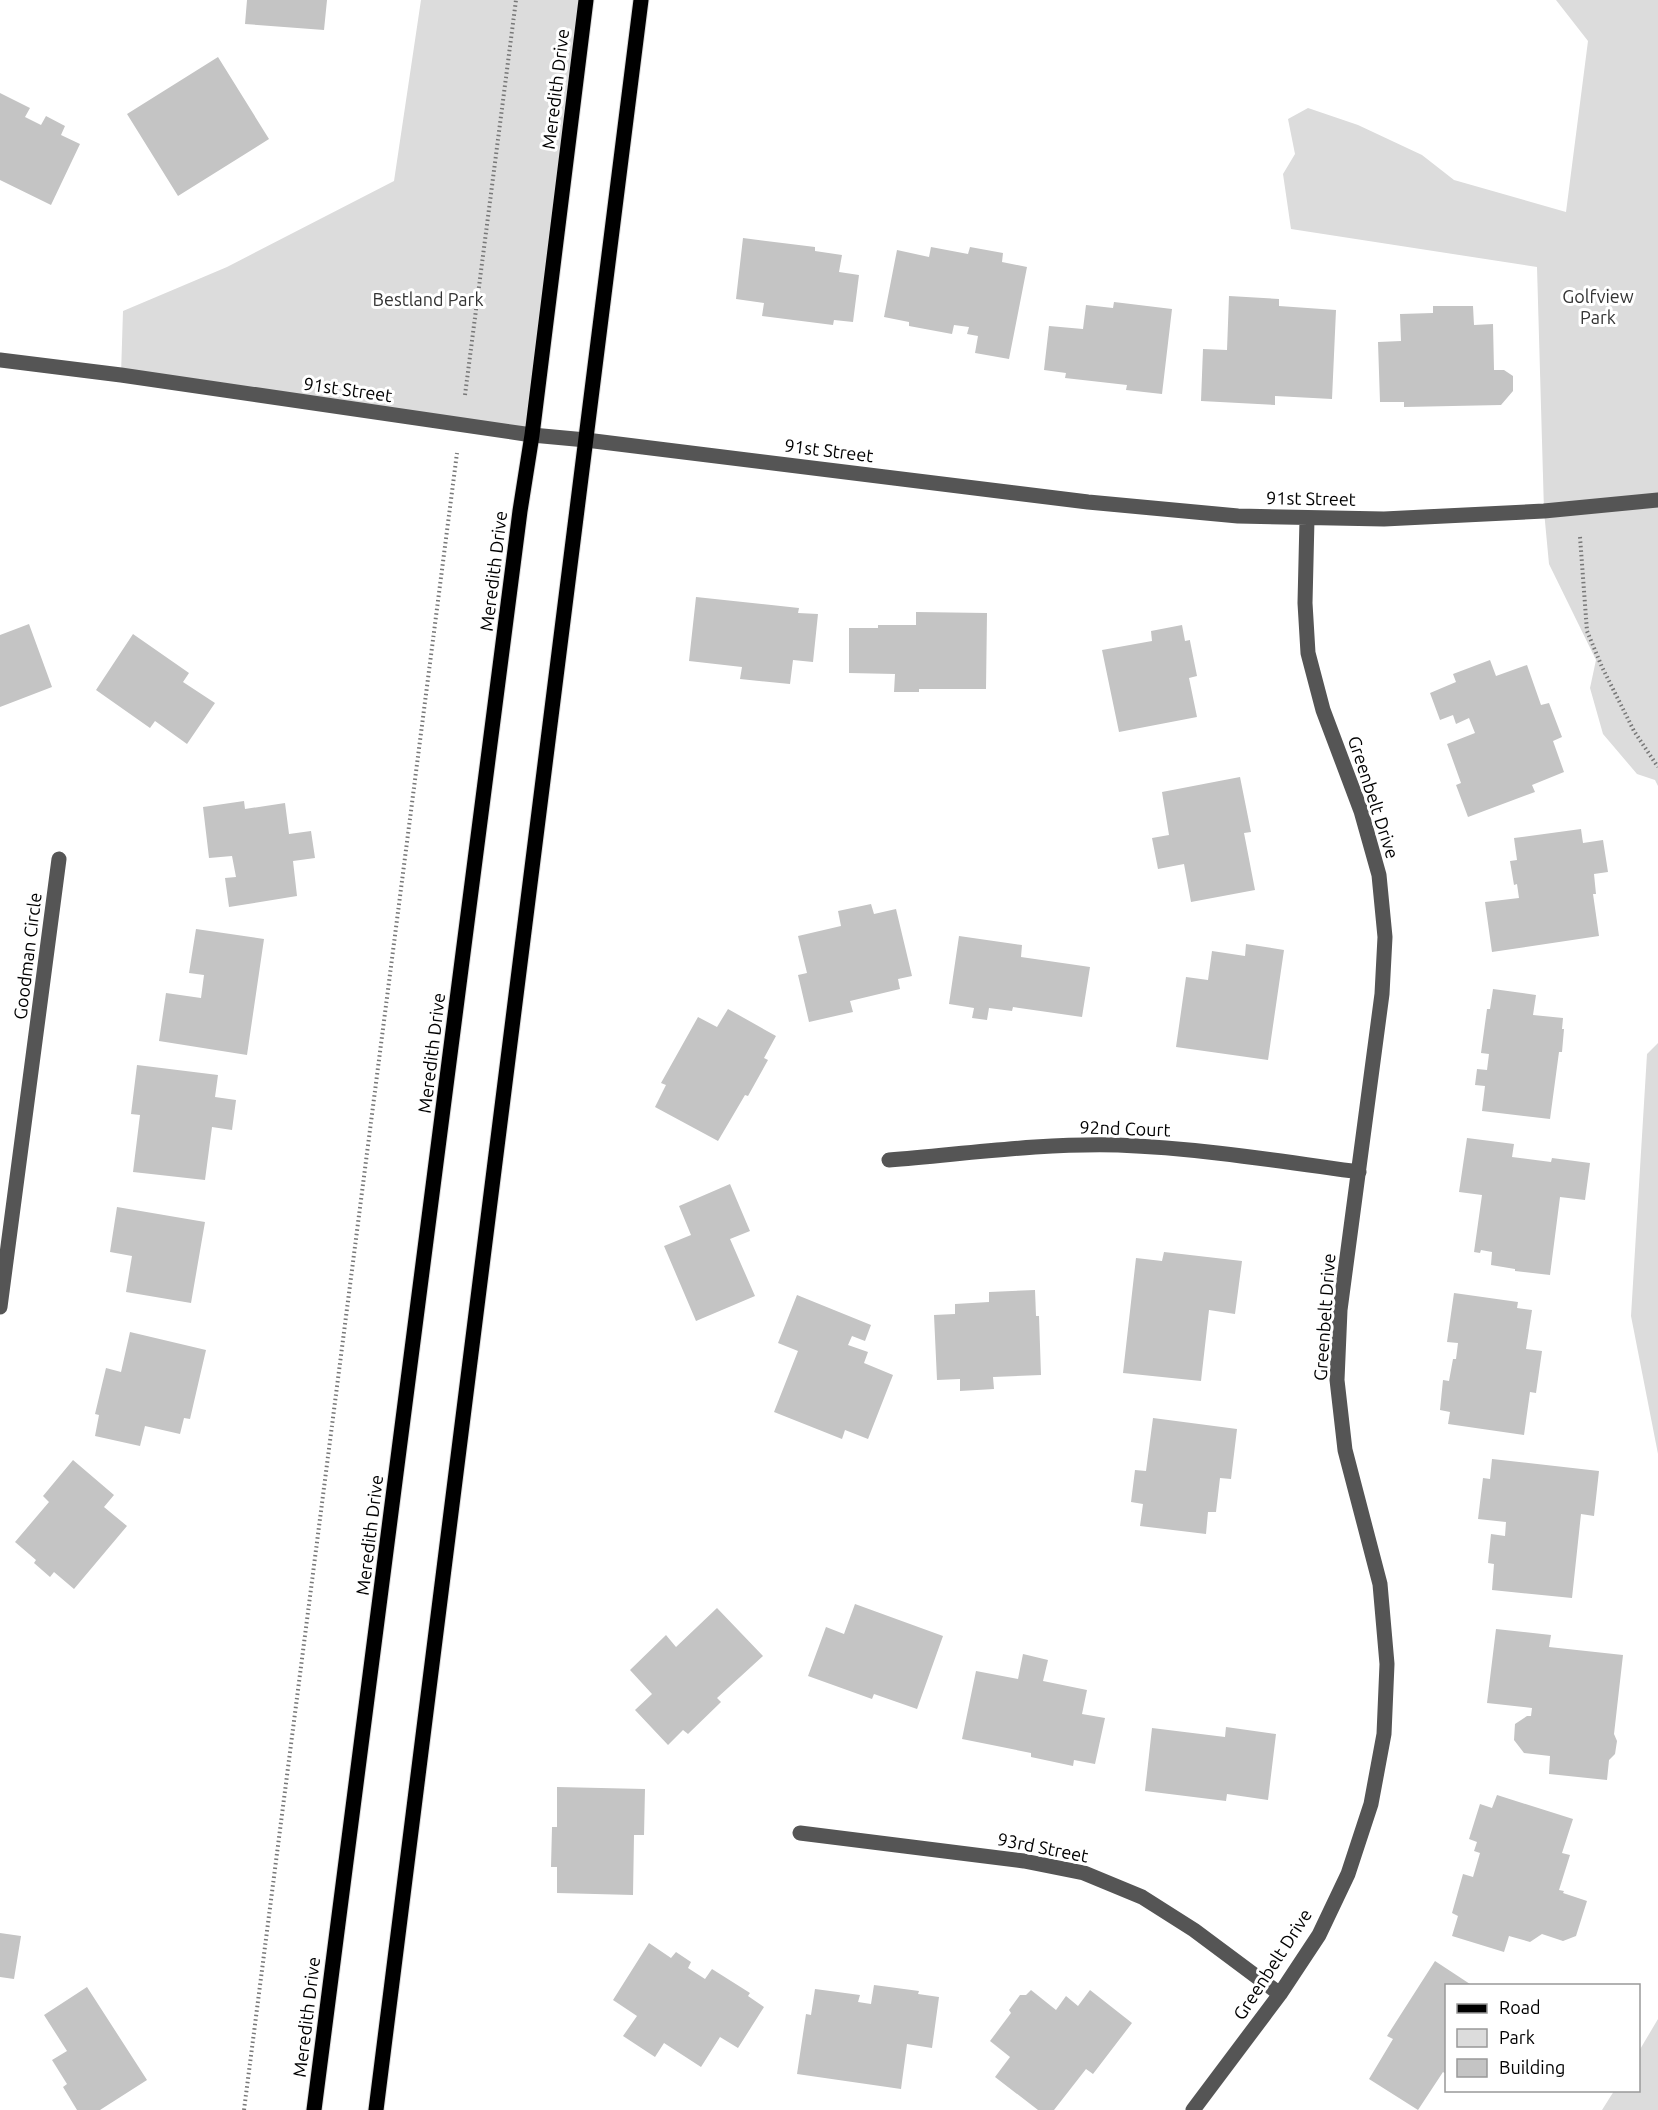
<svg xmlns="http://www.w3.org/2000/svg" width="1658" height="2110" viewBox="0 0 1658 2110" font-family="Ubuntu,sans-serif">
	<style>
		.green { fill: #dcdcdc }
		.building { fill: #c4c4c4 }
		.lines { fill: none; stroke-linecap: round; stroke-linejoin: round }
		.major-casing { stroke: #dbdbdb; stroke-width: 17 }
		.path { stroke: #777; stroke-width: 4; stroke-dasharray: 1.5 3; stroke-linecap: butt }
		.minor { stroke: #555; stroke-width: 15 }
		.major { stroke: #000; stroke-width: 15 }
		.labels { text-anchor: middle; dominant-baseline: central; stroke-width: 6; stroke-linejoin: round; paint-order: stroke }
		.street-label { font-size: 18px; fill: #000; stroke: #fff }
		.park-label { font-size: 18px; fill: #333; stroke: #fff }
	</style>
	<rect width="100%" height="100%" fill="#fff"/>
	<!-- green -->
	<path class="green" d="M421,0H586L532,435L121,375L123,311L227,267L394,181Z
		M1556,0H1658V786L1655,780L1637,774L1603,734L1590,688L1596,660L1549,564L1544,511L1537,267L1291,229L1283,174L1295,154L1288,119L1308,108L1358,125L1422,155L1454,180L1566,212L1588,41Z
		M1658,1043V1454L1631,1316L1647,1054Z
		M1658,2019V2110H1602L1614,2091L1638,2090L1639,2051Z"/>
	<!-- building -->
	<path class="building" d="M247,0H327L324,30L245,24Z
		M218,57L269,139L178,196L127,114Z
		M0,93L30,108L25,117L41,125L46,116L65,126L61,135L80,144L51,205L0,180Z
		M743,238L815,247V251L842,255L839,272L859,275L853,322L834,320L833,325L762,316L764,303L736,299Z
		M931,247L968,254L970,247L1003,253L1002,262L1027,267L1009,359L975,353L978,336L967,334L969,327L954,325L952,334L909,326V322L884,317L897,250L929,257Z
		M1229,296L1279,299V306L1336,310L1332,399L1275,396V405L1201,401L1203,349L1227,350Z
		M1114,302L1172,309L1162,394L1126,390L1127,385L1065,378L1066,373L1044,370L1049,326L1083,329L1086,305L1113,308Z
		M1433,306H1473L1474,325L1493,324L1494,370H1504L1513,376V391L1501,405L1404,407V402H1380L1378,342L1401,341L1400,314L1433,313Z
		M696,597L799,608L798,613L818,614L813,662L793,660L790,684L740,679L742,667L689,661Z
		M916,612L987,613L986,689H919V692H894L895,674L849,673V628H878V625H916Z
		M29,624L52,687L0,707V635Z
		M1182,625L1185,641L1190,640V641L1197,676L1189,678L1197,717L1119,732L1102,650L1152,641L1151,631Z
		M133,634L189,673L183,682L215,703L187,744L155,721L150,728L96,690Z
		M1490,660L1496,676L1527,665L1541,705L1549,703L1562,737L1553,741L1564,772L1532,785L1535,792L1468,817L1456,785L1461,783L1447,744L1475,733L1469,718L1456,724L1453,715L1440,720L1430,693L1456,682L1453,674Z
		M1240,777L1251,832L1244,833L1255,890L1191,902L1184,864L1158,869L1152,838L1169,835L1162,792Z
		M244,801L245,809L285,803L289,834L311,831L315,858L293,861L297,896L229,907L225,878L236,877L232,856L209,858L203,807Z
		M1581,829L1583,843L1603,840L1608,872L1594,874L1596,894H1593L1599,936L1492,952L1485,902L1519,898L1517,884L1514,885L1510,861L1517,860L1514,838Z
		M871,904L874,914L896,909L912,976L898,979L900,989L850,1001L853,1012L809,1022L798,975L807,973L798,936L841,926L838,911Z
		M196,929L264,939L247,1055L159,1041L166,993L201,998L204,975L189,973Z
		M959,936L1022,945L1021,957L1090,967L1082,1017L1013,1007L1012,1011L989,1008L987,1020L972,1018L974,1008L949,1004Z
		M1246,944L1284,950L1268,1060L1176,1047L1186,977L1208,980L1212,951L1245,956Z
		M1493,989L1536,995L1533,1015L1563,1018L1562,1029H1564L1562,1052H1559L1550,1119L1482,1111L1485,1086L1475,1085L1477,1069L1487,1070L1489,1054L1481,1053L1487,1009H1490Z
		M728,1009L776,1036L764,1058L768,1060L748,1096L745,1095L718,1141L655,1107L666,1085L661,1083L698,1017L717,1027Z
		M137,1065L218,1075L215,1097L236,1100L232,1130L212,1127L205,1180L133,1172L140,1115L131,1114Z
		M1467,1138L1514,1144L1512,1157L1551,1162L1552,1158L1590,1163L1585,1200L1560,1197L1550,1275L1515,1271V1269L1491,1265L1492,1252L1481,1250L1480,1253L1474,1252L1482,1195L1459,1192Z
		M730,1184L750,1231L730,1239L755,1296L696,1321L664,1246L691,1235L679,1206Z
		M117,1207L205,1222L191,1303L126,1292L132,1256L110,1252Z
		M1164,1252L1242,1261L1235,1314L1209,1310L1201,1381L1123,1373L1136,1258L1162,1261Z
		M1035,1290L1036,1316H1039L1041,1375L993,1377L994,1389L960,1391V1379L937,1380L934,1315L955,1314V1304L989,1302V1292Z
		M1454,1293L1518,1302L1517,1308L1532,1310L1526,1349L1542,1351L1536,1393L1530,1392L1524,1435L1448,1424L1450,1412L1440,1410L1443,1380L1449,1381L1453,1359H1456L1458,1343L1447,1342Z
		M797,1295L871,1325L865,1341L852,1336L848,1345L868,1352L864,1363L893,1375L868,1439L845,1430L842,1439L774,1412L798,1351L778,1343Z
		M130,1332L206,1350L190,1419L184,1418L180,1434L145,1426L140,1446L95,1436L99,1415L95,1414L106,1368L121,1372Z
		M1153,1418L1237,1429L1231,1479L1220,1478L1216,1512H1208L1206,1534L1140,1526L1143,1504L1131,1502L1135,1470L1146,1471Z
		M1492,1459L1599,1471L1594,1516L1581,1514L1572,1598L1492,1590L1494,1564L1488,1563L1491,1534L1505,1536L1506,1522L1478,1519L1483,1478L1490,1479Z
		M73,1460L114,1495L104,1507L127,1526L74,1589L54,1572L50,1577L34,1563L36,1560L15,1542L49,1502L43,1496Z
		M855,1604L943,1636L917,1709L874,1694L872,1699L808,1676L826,1627L844,1634Z
		M717,1608L763,1656L717,1698L721,1702L688,1734L683,1730L668,1745L635,1710L652,1694L630,1670L666,1635L676,1647Z
		M1496,1629L1551,1635L1549,1647L1623,1655L1614,1734L1617,1741L1615,1754L1609,1760L1607,1780L1549,1774L1550,1756L1524,1753L1514,1740L1515,1724L1527,1716H1531L1532,1708L1487,1703Z
		M1023,1654L1048,1660L1043,1681L1087,1690L1082,1714L1105,1718L1095,1764L1074,1760L1073,1766L1031,1757V1753L962,1739L976,1671L1018,1679Z
		M1226,1727L1276,1734L1268,1800L1227,1794L1226,1801L1145,1791L1152,1728L1225,1737Z
		M557,1787L645,1789L644,1835H634L633,1895L557,1893V1867H551L552,1827H557Z
		M1497,1795L1573,1819L1562,1853L1570,1855L1559,1890L1564,1891L1563,1893L1587,1901L1576,1936L1563,1941L1542,1934L1530,1942L1509,1936L1504,1952L1452,1936L1458,1916L1452,1913L1463,1874L1473,1877L1480,1853L1474,1851L1477,1842L1469,1839L1480,1804L1492,1808Z
		M0,1933L21,1936L14,1979L0,1977Z
		M649,1943L671,1958L676,1952L691,1962L688,1968L705,1979L712,1969L750,1993L748,1996L764,2007L738,2048L720,2037L701,2067L664,2043L655,2057L623,2036L637,2016L613,2000Z
		M1435,1961L1473,1986H1446V2074L1443,2072L1418,2110L1369,2079L1393,2039L1387,2036Z
		M874,1985L919,1991L918,1994L939,1997L932,2048L907,2044L901,2089L797,2074L806,2014L811,2015L815,1989L860,1995L858,2002L871,2004Z
		M87,1987L147,2080L100,2110H77L63,2087L67,2084L52,2060L67,2051L44,2015Z
		M1031,1990L1056,2010L1066,1996L1078,2006L1090,1990L1132,2023L1093,2074L1086,2069L1054,2110H1038L995,2077L1010,2057L990,2041L1011,2013L1009,2010L1020,1995H1026Z"/>
	<g class="lines">
		<defs>
			<path id="major" d="M314,2110L520,511L532,435L586,0
				M376,2110L641,0"/>
		</defs>
		<!-- major casing -->
		<use href="#major" class="major-casing"/>
		<!-- path -->
		<path class="path" d="M465,395L516,0
			M1580,537L1587,631L1602,667L1634,731L1658,767
			M244,2110L457,453"/>
		<!-- minor -->
		<path class="minor" d="M0,360L121,375L532,435L586,440L1088,502L1238,516L1384,519L1544,511L1658,500
			M889,1160C965,1154 1042,1143 1118,1145C1198,1148 1279,1161 1359,1172
			M0,1307L59,859
			M800,1833L1024,1861L1084,1873L1142,1897L1194,1930L1280,1994
			M1193,2110L1280,1994L1319,1935L1348,1874L1371,1804L1384,1734L1387,1664L1380,1584L1345,1450L1337,1380L1340,1310L1382,994L1385,937L1379,875L1361,811L1323,710L1308,653L1305,603L1307,519"/>
		<!-- major -->
		<use href="#major" class="major"/>
	</g>
	<g class="labels">
		<!-- street labels -->
		<g class="street-label">
			<text transform="translate(555 89) rotate(-83)">Meredith Drive</text>
			<text transform="translate(348 389) rotate(8)">91st Street</text>
			<text transform="translate(829 450) rotate(7)">91st Street</text>
			<text transform="translate(1311 498) rotate(1)">91st Street</text>
			<text transform="translate(493 571) rotate(-83)">Meredith Drive</text>
			<text transform="translate(1374 797) rotate(72)">Greenbelt Drive</text>
			<text transform="translate(27 956) rotate(-83)">Goodman Circle</text>
			<text transform="translate(431 1053) rotate(-83)">Meredith Drive</text>
			<text transform="translate(1125 1128) rotate(2)">92nd Court</text>
			<text transform="translate(1324 1317) rotate(-86)">Greenbelt Drive</text>
			<text transform="translate(369 1535) rotate(-83)">Meredith Drive</text>
			<text transform="translate(1043 1847) rotate(11)">93rd Street</text>
			<text transform="translate(1272 1964) rotate(-57)">Greenbelt Drive</text>
			<text transform="translate(306 2017) rotate(-83)">Meredith Drive</text>
		</g>
		<!-- park labels -->
		<g class="park-label">
			<text x="1598" y="296">Golfview<tspan x="1598" dy="21">Park</tspan></text>
			<text x="428" y="299">Bestland Park</text>
		</g>
	</g>
	<!-- legend -->
	<rect x="1445" y="1984" width="195" height="108" fill="#ffffff" stroke="#999999" stroke-width="1.5"/>
	<rect x="1457" y="2004" width="30" height="9" fill="#000000" stroke="#999999" stroke-width="1.5"/>
	<text x="1499" y="2014" font-size="18" fill="#000000">Road</text>
	<rect x="1457" y="2029" width="30" height="18" fill="#dcdcdc" stroke="#999999" stroke-width="1.5"/>
	<text x="1499" y="2044" font-size="18" fill="#000000">Park</text>
	<rect x="1457" y="2059" width="30" height="18" fill="#c4c4c4" stroke="#999999" stroke-width="1.5"/>
	<text x="1499" y="2074" font-size="18" fill="#000000">Building</text>
</svg>
